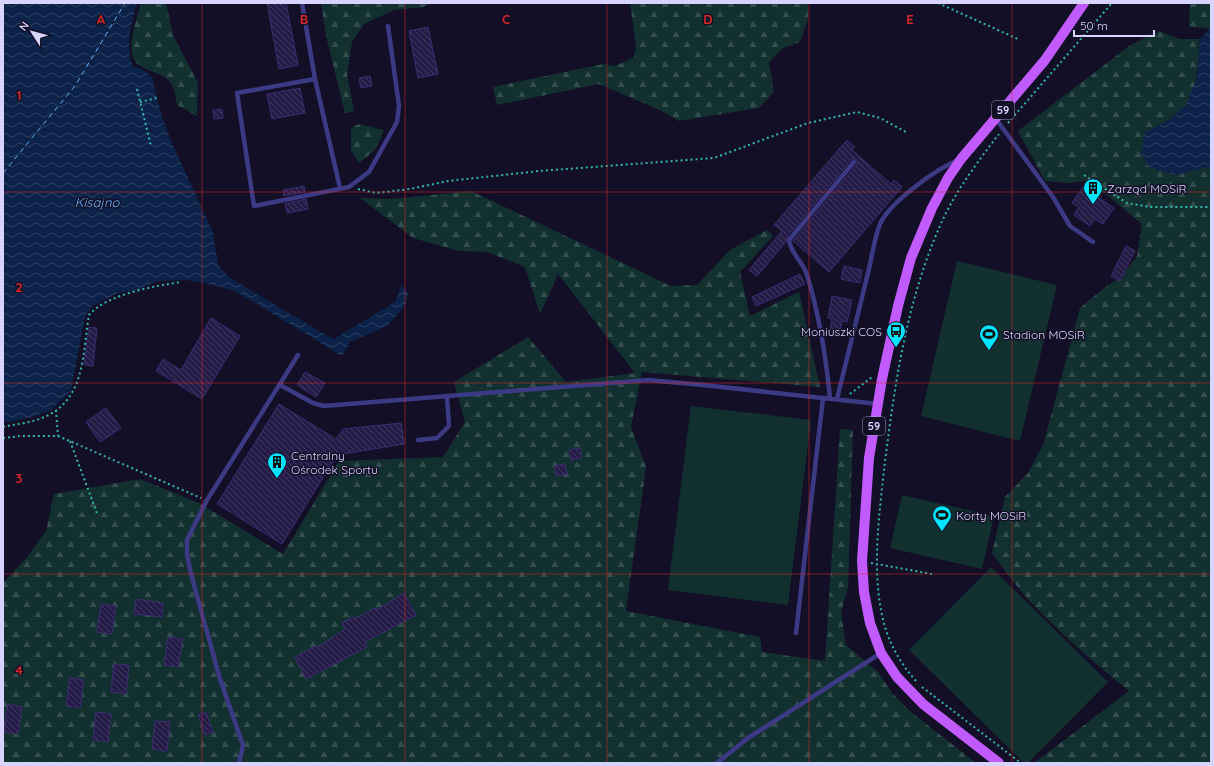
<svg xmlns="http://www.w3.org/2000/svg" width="1214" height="766" viewBox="0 0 1214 766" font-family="Quicksand,sans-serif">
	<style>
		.green { fill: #12302f }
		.forest { fill: url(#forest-firs) }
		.water { fill: url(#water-waves) }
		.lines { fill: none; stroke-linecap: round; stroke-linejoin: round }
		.ferry { stroke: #62b6ff; stroke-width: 1; stroke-dasharray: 5 4; stroke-linecap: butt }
		.building { fill: url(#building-back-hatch); stroke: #3b2d73 }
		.path { stroke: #2fb8b0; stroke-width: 2; stroke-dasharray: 2 3; stroke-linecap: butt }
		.service { stroke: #3d3a85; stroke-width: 4.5 }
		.primary { stroke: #c25bff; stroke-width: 10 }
		.grid { fill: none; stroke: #d62828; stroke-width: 1; stroke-opacity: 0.55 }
		.labels { text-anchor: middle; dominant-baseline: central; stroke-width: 3; stroke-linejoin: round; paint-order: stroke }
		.shield { fill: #130f26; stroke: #9e99be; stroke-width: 1 }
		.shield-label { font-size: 11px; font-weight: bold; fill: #d9d4ff }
		.poi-label { font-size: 12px; fill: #d9d4ff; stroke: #130f26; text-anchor: start }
		.water-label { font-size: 13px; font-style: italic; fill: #62b6ff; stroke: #130f26 }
		.grid-label { font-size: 13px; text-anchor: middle; font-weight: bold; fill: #d62828; stroke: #130f26; stroke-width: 3; stroke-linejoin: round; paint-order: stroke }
	</style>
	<defs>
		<pattern id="forest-firs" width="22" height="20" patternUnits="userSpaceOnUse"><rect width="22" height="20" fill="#12302f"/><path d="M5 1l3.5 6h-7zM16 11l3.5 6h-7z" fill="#344d4e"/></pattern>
		<pattern id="water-waves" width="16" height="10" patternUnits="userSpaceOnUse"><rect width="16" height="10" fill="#0c2248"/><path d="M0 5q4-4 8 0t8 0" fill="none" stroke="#2f4163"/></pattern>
		<pattern id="building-back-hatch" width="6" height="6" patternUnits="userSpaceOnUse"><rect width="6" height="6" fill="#241b47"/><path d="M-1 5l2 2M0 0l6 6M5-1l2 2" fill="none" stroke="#433b63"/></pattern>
	</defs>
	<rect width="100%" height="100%" fill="#130f26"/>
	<!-- green -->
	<path class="green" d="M957,261L1057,285L1020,441L921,416Z
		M691,406L811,420L788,605L668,590Z
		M902,495L994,516L982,569L890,548Z
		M991,567L1108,682L1028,763H1024L909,650Z"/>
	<!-- forest -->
	<path class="forest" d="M141,3H166L173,35L198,83L197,116L177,105C176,98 175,88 170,82C161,70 138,72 133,57C128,44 137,17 141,3Z
		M321,3H432L423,7L394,10L364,24L352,42L347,74L354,111L345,113L326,36Z
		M630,3H808V19L800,42L783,48L769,62L774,92L759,108L679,121L662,111L599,84L497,105L493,87L603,64L615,66L634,57L636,46Z
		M1190,3H1211L1210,29L1189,26Z
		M1159,31L1180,39H1200C1198,57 1198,91 1186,105C1175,118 1159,126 1144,133L1175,175L1211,166V763H1034L1129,691C1092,661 1051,626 1020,590C1010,578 1001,565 992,553L1005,497L1028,473L1043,445L1080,308L1104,288L1122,276L1137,256L1142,224L1102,191L1084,181L1069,183L1045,181L1018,131L1129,46Z
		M359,124L384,130L375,150L359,163L351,150V128Z
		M471,191L671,286L697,285L730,250L767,230L773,236L740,272L750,316L799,292L820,387L642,372L631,427L646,467L626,611L760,637L762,652L825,661L840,429L853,430L848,588L841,612L846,645L878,672L892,693L910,711L976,763H3V583L28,556L46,531L54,494L140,479L199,503L283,554L339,461L443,457L465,422L454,382L528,337L566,382L635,373L558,274L540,314L525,267L487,252L459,251L413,238L360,198L391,199Z"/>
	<!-- water -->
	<path class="water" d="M3,3H137C132,23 124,47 133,66L142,69L152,77L160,110L170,139L213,232L218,265L229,277L319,331L334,339L395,302L402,285L408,293L405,306L387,326L350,342L342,356L235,291L214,285L185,280L158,281L138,290L118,293L92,306L86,315L83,327L71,391L51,410L33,417L3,423Z
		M1211,27V166L1176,175L1149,167L1142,153L1144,133L1169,120L1186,105L1197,78L1200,39Z"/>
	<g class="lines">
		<!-- ferry -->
		<path class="ferry" d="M3,173L75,86L125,3"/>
	</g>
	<!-- building -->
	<path class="building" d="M267,3H286L298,65L279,69Z
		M428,27L438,74L418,78L409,31Z
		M370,76L372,86L361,88L359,78Z
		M300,88L305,113L272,119L267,94Z
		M222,109L223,118L214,119L213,110Z
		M847,140L855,147L852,150L891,184L894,180L902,187L829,272L793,241L857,164V159H852L786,238V242L757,276L749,270L782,231L774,225Z
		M304,186L305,192L284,196L283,190Z
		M1083,187L1114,208L1103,224L1095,219L1090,226L1074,215L1079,207L1072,203Z
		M306,199L308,209L287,213L285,204Z
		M1126,246L1135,251L1120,281L1111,276Z
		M844,266L862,270L860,283L841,279Z
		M800,274L805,284L756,306L752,297Z
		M832,296L852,300L847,322L842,321L840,332L830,330L832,319L828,318Z
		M211,318L240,336L202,399L156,371L163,359L181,370Z
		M89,327L97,328L93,366L84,365Z
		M305,372L325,383L316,397L297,385Z
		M279,404L336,439L343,429L401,423L404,444L337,455L282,544L217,504Z
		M106,408L121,428L100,442L86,422Z
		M580,448L582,458L571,460L569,450Z
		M565,464L567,474L556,476L554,466Z
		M404,593L416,615L365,642L367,647L306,679L295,657L315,646L318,647L345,629L342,623L353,617L354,619L375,608L377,610Z
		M136,599L163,603L162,617L134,614Z
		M101,604L116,606L112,634L97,632Z
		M168,637L183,639L178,667L164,665Z
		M114,664L129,665L126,694L111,692Z
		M70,678L84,680L80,708L66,706Z
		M8,704L22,707L18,734L4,732Z
		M96,712L111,714L108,742L93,740Z
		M206,712L213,732L205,735L198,715Z
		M155,721L170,722L167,751L152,749Z"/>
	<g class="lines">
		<!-- path -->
		<path class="path" d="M938,3L1020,40
			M137,89L151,146
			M140,102L157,98
			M1008,123L1112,3
			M1084,175L1127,203L1150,207H1211
			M358,189L376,193L410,189L448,181L539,171L714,158L808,123L857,112L880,118L906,132
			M850,394L872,377
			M56,410L58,436
			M3,427C16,424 30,423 42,418C86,401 82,354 89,315C107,294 155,286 181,282
			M3,438L21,436H58L201,498
			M70,441L98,516
			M871,563L932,574
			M916,681C899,662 887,640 882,615C872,568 879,517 884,470C894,388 906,304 939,228C954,193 976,164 999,134
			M922,687L1021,763"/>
		<!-- service -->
		<path class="service" d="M302,3L315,79L340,188
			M315,79L237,93L254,206L349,187L369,172L397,122L399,106L388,26
			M996,119L1053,197L1070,226L1093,242
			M280,385L313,403L324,406L648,380L703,385L878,404
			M830,398C826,357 819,314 807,275C803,262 791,254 789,240L854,162
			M837,399C848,356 858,312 869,269C872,256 875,234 881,222C892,201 936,169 958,160
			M418,440L437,438L449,426L447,397
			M796,633L823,398
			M239,763L243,745L220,679L191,574L187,554V540L207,500L298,355
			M717,763L748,738L881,653"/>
		<!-- primary -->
		<path class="primary" d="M999,763L923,704L897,677L881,653L870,623L864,592L862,561L869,458L882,379L898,306L911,258L932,208L948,178L961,159L1045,60L1084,3"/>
	</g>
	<!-- grid -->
	<path class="grid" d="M202,3V763M405,3V763M607,3V763M809,3V763M1012,3V763M3,192H1211M3,383H1211M3,574H1211"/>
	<!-- icons -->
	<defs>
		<symbol id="building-pin" viewBox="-11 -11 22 30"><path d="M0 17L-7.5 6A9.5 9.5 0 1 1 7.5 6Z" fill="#00e5ff" stroke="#130f26"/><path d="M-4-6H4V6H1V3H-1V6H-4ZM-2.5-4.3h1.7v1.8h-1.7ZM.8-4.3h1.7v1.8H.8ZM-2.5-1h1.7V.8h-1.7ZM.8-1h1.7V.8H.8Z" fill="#111"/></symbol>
		<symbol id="bus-pin" viewBox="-11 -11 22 30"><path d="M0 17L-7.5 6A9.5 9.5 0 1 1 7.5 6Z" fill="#00e5ff" stroke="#130f26"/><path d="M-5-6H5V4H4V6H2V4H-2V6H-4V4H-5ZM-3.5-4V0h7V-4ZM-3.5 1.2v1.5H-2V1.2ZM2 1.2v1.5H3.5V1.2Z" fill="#111"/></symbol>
		<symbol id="stadium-pin" viewBox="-11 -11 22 30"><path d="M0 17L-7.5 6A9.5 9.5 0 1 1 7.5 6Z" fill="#00e5ff" stroke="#130f26"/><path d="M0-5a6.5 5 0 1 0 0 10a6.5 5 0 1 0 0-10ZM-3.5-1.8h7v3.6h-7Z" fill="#111"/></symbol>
	</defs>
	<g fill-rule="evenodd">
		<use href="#building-pin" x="1082" y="177" width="22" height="30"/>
		<use href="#bus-pin" x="885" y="320" width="22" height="30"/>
		<use href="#stadium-pin" x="978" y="323" width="22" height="30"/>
		<use href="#building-pin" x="266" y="451" width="22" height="30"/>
		<use href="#stadium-pin" x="931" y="504" width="22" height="30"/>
	</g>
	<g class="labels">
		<!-- shield labels -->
		<g class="shield">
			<rect x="992" y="101" width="22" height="18" rx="3"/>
			<rect x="863" y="417" width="22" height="18" rx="3"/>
		</g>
		<g class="shield-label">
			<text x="1003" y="110">59</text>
			<text x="874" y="426">59</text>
		</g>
		<!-- poi labels -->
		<g class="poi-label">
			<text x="1107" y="188">Zarząd MOSiR</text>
			<text x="882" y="331" text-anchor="end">Moniuszki COS</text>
			<text x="1003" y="334">Stadion MOSiR</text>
			<text x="291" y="455">Centralny<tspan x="291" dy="14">Ośrodek Sportu</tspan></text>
			<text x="956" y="515">Korty MOSiR</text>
		</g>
		<!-- water labels -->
		<g class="water-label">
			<text x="97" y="202">Kisajno</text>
		</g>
	</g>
	<g class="grid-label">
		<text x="101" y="24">A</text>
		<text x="304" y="24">B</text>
		<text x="506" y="24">C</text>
		<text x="708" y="24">D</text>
		<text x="910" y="24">E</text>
		<text x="19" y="100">1</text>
		<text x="19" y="292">2</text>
		<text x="19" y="483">3</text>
		<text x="19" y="675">4</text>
	</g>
	<!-- border -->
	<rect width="1214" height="766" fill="none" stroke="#d9d4ff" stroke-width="8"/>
	<!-- north arrow -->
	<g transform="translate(32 32) rotate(306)" stroke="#130f26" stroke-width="3" paint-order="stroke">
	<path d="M0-3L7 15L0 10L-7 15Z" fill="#d9d4ff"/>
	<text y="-6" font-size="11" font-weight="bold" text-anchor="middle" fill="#d9d4ff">N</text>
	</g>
	<!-- scale -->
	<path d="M1074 30v6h80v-6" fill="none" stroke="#d9d4ff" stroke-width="2"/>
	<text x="1080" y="30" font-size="12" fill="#d9d4ff" stroke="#130f26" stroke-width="3" paint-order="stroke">50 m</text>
</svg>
